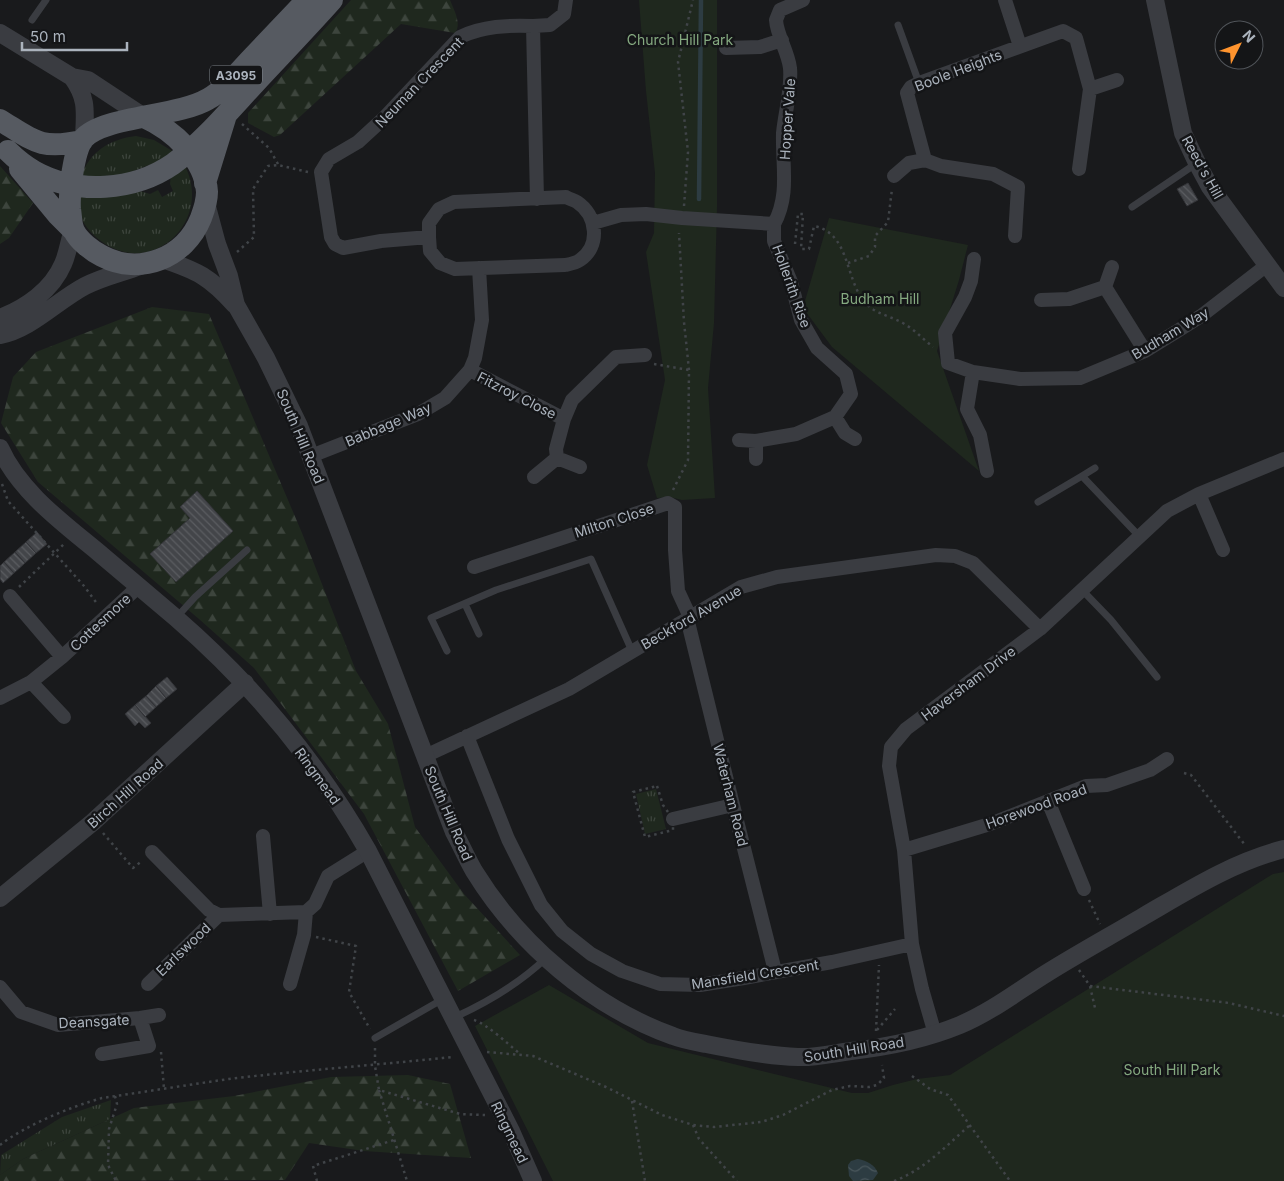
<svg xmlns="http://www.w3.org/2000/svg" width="1284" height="1181" viewBox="0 0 1284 1181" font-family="Inter,sans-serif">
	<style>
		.grass { fill: url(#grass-tufts) }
		.forest { fill: url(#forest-firs) }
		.park { fill: #1f281e }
		.water { fill: url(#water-waves) }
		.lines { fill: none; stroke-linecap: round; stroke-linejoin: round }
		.stream { stroke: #2d3c42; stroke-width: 4.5 }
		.building { fill: url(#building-back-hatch); stroke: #333438 }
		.path { stroke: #404448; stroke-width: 2.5; stroke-dasharray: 2.5 4; stroke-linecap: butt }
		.service { stroke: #3a3c41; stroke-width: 7 }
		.minor { stroke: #3a3c41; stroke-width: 14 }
		.tertiary { stroke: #3a3c41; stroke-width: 18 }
		.primary { stroke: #565a61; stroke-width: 22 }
		.labels { text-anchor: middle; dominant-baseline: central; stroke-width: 5; stroke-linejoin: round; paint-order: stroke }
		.shield { fill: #141517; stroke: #7e848b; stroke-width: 1 }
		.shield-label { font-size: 12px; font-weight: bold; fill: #abb3bd }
		.park-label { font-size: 14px; fill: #85a980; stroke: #141517 }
		.street-label { font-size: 14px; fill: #abb3bd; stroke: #141517 }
	</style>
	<defs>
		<pattern id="grass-tufts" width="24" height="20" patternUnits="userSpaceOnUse" patternTransform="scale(1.25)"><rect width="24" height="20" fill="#1f281e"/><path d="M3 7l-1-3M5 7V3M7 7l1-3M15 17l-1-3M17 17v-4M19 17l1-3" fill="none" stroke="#3d453d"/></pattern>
		<pattern id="forest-firs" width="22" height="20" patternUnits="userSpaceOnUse" patternTransform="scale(1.25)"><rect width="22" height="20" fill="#1f281e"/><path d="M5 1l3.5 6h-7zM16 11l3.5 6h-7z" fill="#3d453d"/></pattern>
		<pattern id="water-waves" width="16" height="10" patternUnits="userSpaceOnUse" patternTransform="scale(1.25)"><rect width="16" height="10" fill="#2d3c42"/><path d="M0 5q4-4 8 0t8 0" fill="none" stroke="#49565b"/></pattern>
		<pattern id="building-back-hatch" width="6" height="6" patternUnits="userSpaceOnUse" patternTransform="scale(1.25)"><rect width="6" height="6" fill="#434549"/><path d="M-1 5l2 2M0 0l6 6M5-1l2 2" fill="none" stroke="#5b5d61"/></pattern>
	</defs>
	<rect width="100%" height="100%" fill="#191a1c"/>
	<!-- grass -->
	<path class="grass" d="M136,136L154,140L174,152L162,160L123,175L81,177C89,152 110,139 136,136Z
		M185,166C213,221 152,279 101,241C93,235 85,227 81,217C79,210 79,202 78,195L137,190L150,194L158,190L162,197L173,191L170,184L171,175Z
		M656,789L666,829L645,834L636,794Z
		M111,1100L110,1119L23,1159L0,1175L1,1155L62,1117Z"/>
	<!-- forest -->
	<path class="forest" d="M351,0H450C454,10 462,24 455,33L401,24L280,135L274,137L248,123V113Z
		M0,166L33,203L9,238L0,244Z
		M152,307L209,314L302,533L356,671L388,724L415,827L464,894L520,955L458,991L364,814L254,668L199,619L38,482L1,423L13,377L36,352Z
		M408,1075L450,1084L471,1158L364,1151L309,1143L285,1180L0,1181V1175L23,1159L134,1108L234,1096L331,1077Z"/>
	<!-- park -->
	<path class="park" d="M639,0H717V207L714,323L708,388L715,498L682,500L670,497L657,498L647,465L665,380L646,252L654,233L655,173L646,91Z
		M829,218L968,245L959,280L937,351L979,471L832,347L803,308Z
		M1284,872V1181H553L475,1026L549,985L648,1043L852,1093H868L893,1085L917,1079L950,1075L1273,874Z"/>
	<!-- water -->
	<path class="water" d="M858,1159C867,1161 874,1164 878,1173L873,1180L853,1181L849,1176L848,1165L851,1161Z"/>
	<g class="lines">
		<!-- stream -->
		<path class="stream" d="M699,199L701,0"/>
	</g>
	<!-- building -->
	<path class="building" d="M1188,183L1198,200L1187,206L1177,189Z
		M197,491L233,531L176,582L150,554L190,518L180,507Z
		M37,532L47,544L36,553L26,542Z
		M26,542L36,553L25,563L15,552Z
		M15,552L25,563L14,573L4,562Z
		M4,562L14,573L3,583L0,579V566Z
		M167,677L177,689L166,698L156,686Z
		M156,686L166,698L156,707L146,696Z
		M146,696L156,707L145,717L135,705Z
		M135,705L151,723L145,728L139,722L135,726L125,714Z"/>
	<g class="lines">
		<!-- path -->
		<path class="path" d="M242,124L269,148L278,164
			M684,206L688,152L678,62L693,0
			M795,244L798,214H803L801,249H809L814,226C849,233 845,276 863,300C874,315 891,315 906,325C916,331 924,340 933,347
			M237,252L254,237L253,189L268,166L278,165L308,172
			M848,263L869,256L875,247V236L888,222L892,189
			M654,364L689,370
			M2,484L8,501L84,586L98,605
			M673,490L688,460L689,370L684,322L679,233
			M19,587L64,544
			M1184,773L1191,775L1245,845
			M657,786L663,805L673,819V830L645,837L633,792Z
			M103,833L133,868L142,861
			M1089,900L1100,924
			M316,937L356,946L349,992L370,1029
			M1079,970L1090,986L1095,1008
			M1090,986L1229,1003L1284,1016
			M474,1020C487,1024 508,1044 519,1053
			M877,1030L895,1009
			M876,1031L879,965
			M375,1048V1066L379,1090L460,1114L485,1115
			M161,1052L164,1089
			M487,1052L533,1056L606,1087L662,1115L693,1125L714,1127L761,1122L783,1115L832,1090L850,1086L869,1087L877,1085L884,1078L882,1065
			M912,1076L930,1089L948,1095L1010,1181
			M379,1090L407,1181
			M115,1096L117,1104L109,1129L108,1165L116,1181
			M632,1101L645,1181
			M693,1125L699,1139L737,1181
			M0,1145C26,1125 70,1107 102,1098C144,1092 187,1085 229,1079C304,1070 378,1065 452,1057
			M317,1181L313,1166L394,1140
			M894,1181C924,1170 947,1145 970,1125"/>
		<!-- service -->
		<path class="service" d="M32,20L46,0
			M898,25L919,83
			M1132,207L1197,163
			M1082,476L1095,468
			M1038,502L1082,476L1140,537
			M1083,591L1111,620L1157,677
			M465,604L479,634
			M176,618L195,597L247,550
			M447,651L431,618L496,590L591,559L632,651
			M453,1018C486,1003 520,983 546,958
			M375,1038L443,999"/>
		<!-- minor -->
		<path class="minor" d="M1005,0L1020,46
			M533,26L550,25L564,14L566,0
			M726,48L760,47L782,40
			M1079,169L1090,89L1117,80
			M894,176L909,163L925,160
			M566,197C569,199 574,200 577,202C597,215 601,246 580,260C576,263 570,264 565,265L455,269L440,263L430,251L429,237V223L439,209L454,202Z
			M593,223L621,215L646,214L682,218L774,224
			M774,224C790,195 782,165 783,133C785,112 792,89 790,68C788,51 777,36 776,20L780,10L803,0
			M1015,236L1018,187L993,174L941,166L925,160L907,93L911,87L919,83L1063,31L1076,38L1090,89
			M429,237L381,241L343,248L335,244L331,237L321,172L329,159L358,142L383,119L460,37C483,26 508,25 533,26L537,199
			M974,259L971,281L965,297L945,333L948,363L973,372L1020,379L1080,378L1145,351L1179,330L1201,316L1267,265
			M1105,287L1145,351
			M1041,300L1069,299L1105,287L1112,267
			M470,370L564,419
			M973,372L967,409L980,435L987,471
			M835,417L845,433L855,439
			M739,440L756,441
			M311,456L418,414L445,398L470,370L475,358L482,320L479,268
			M557,458L556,449L564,419L572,400L616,357L645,355
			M557,458L580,467
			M756,459V441L796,434L835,417L851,394L846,374L817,348L801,320L791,282L774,241V224
			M534,477L557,458
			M1199,494L1223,550
			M474,567L668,503L675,507V550L678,591L690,617
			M10,596L62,657
			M687,618L733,805L775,971
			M31,682L64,717
			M0,698L31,682L62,657L138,587
			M467,736L508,839L541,905L562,931L591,954L622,971L660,984L700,985L744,978L832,962L912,944
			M425,756L569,689L741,587L777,577L936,555L955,556L973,563L1040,629
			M1048,801L1084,889
			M673,819L733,805
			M263,836L270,914
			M904,850L990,824L1086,786L1107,785L1150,770L1167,759
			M152,852L209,910L219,915L306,912L315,904L328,876L368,851
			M148,984L219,915
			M290,984L304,935L306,912
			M0,987L21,1012L58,1025L140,1018L159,1015
			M935,1034L922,989L912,944L904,850L889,766L891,747L906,729L1040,629L1167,511L1199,494L1284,459
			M102,1054L149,1046L140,1018"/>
		<!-- tertiary -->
		<path class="tertiary" d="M1155,0L1183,133L1197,163L1210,187L1284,288
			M0,33L72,77L88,80L144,117
			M72,77C88,99 85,112 84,138
			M206,203L217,244L229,276L236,305L266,358L299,426L454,832C461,845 467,859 474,871C519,944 592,1007 673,1036C683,1040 695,1042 706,1044C736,1050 767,1056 798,1057C815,1058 834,1053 851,1051C887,1047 926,1039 960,1025C991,1012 1018,991 1047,973C1079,953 1112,935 1144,916C1189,890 1233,862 1284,849
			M162,259C198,271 210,277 235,305
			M0,318C26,308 52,290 63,264C68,253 69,241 73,230
			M0,335C30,330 58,300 85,286C102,277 121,273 140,266
			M0,448C19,491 63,523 98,552C124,574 150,596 176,618C252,684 318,763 368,851L511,1131L533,1181
			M0,898L93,822L245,683"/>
		<!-- primary -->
		<path class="primary" d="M144,117C173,130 205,159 207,192C207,201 204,210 201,218C185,258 140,276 102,256C92,251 79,241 74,231C71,225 71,215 70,209C69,198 71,186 72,175C74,164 76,148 83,139C102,116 178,117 208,99C224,90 237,74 250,60C269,40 288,20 307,0
			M0,120C34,141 40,150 82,141
			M8,151C16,159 25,166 35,172C77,195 134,191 173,164C202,143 230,110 254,84C280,56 307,28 332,0
			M20,169L58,215L73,230
			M205,183L226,115"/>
	</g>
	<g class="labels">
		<!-- shield labels -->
		<rect class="shield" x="210" y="65.5" width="52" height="19" rx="4"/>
		<g class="shield-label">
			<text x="236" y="75">A3095</text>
		</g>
		<!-- park labels -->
		<g class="park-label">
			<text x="680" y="39">Church Hill Park</text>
			<text x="880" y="298">Budham Hill</text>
			<text x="1172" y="1069">South Hill Park</text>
		</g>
		<!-- street labels -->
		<g class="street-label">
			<text transform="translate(958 70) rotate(-21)">Boole Heights</text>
			<text transform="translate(419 82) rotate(-46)">Neuman Crescent</text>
			<text transform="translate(787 119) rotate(-86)">Hopper Vale</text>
			<text transform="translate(1203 167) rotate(61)">Reed's Hill</text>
			<text transform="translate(792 286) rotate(70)">Hollerith Rise</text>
			<text transform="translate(1170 333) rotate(-31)">Budham Way</text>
			<text transform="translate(517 395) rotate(27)">Fitzroy Close</text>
			<text transform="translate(388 424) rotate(-23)">Babbage Way</text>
			<text transform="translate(301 436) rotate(67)">South Hill Road</text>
			<text transform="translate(614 520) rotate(-18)">Milton Close</text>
			<text transform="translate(691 617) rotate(-30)">Beckford Avenue</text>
			<text transform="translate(100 622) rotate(-43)">Cottesmore</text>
			<text transform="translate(968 683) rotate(-37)">Haversham Drive</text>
			<text transform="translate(318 776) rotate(54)">Ringmead</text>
			<text transform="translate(125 793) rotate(-42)">Birch Hill Road</text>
			<text transform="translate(731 795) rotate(76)">Waterham Road</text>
			<text transform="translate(1036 806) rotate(-20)">Horewood Road</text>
			<text transform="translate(449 813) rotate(67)">South Hill Road</text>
			<text transform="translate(183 949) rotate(-44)">Earlswood</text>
			<text transform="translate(755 974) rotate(-9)">Mansfield Crescent</text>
			<text transform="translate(94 1021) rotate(-3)">Deansgate</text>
			<text transform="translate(854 1049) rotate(-9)">South Hill Road</text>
			<text transform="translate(510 1132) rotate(64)">Ringmead</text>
		</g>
	</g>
	<!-- north arrow -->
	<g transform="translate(1239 45) rotate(48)"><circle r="24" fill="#141517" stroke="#505459"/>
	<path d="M0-4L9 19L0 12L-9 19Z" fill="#ff942e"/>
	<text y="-8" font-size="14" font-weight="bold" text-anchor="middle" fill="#abb3bd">N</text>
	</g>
	<!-- scale -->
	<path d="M22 42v8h105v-8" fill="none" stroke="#abb3bd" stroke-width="2.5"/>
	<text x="30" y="42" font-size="15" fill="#abb3bd" stroke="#141517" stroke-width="4" paint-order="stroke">50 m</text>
</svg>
